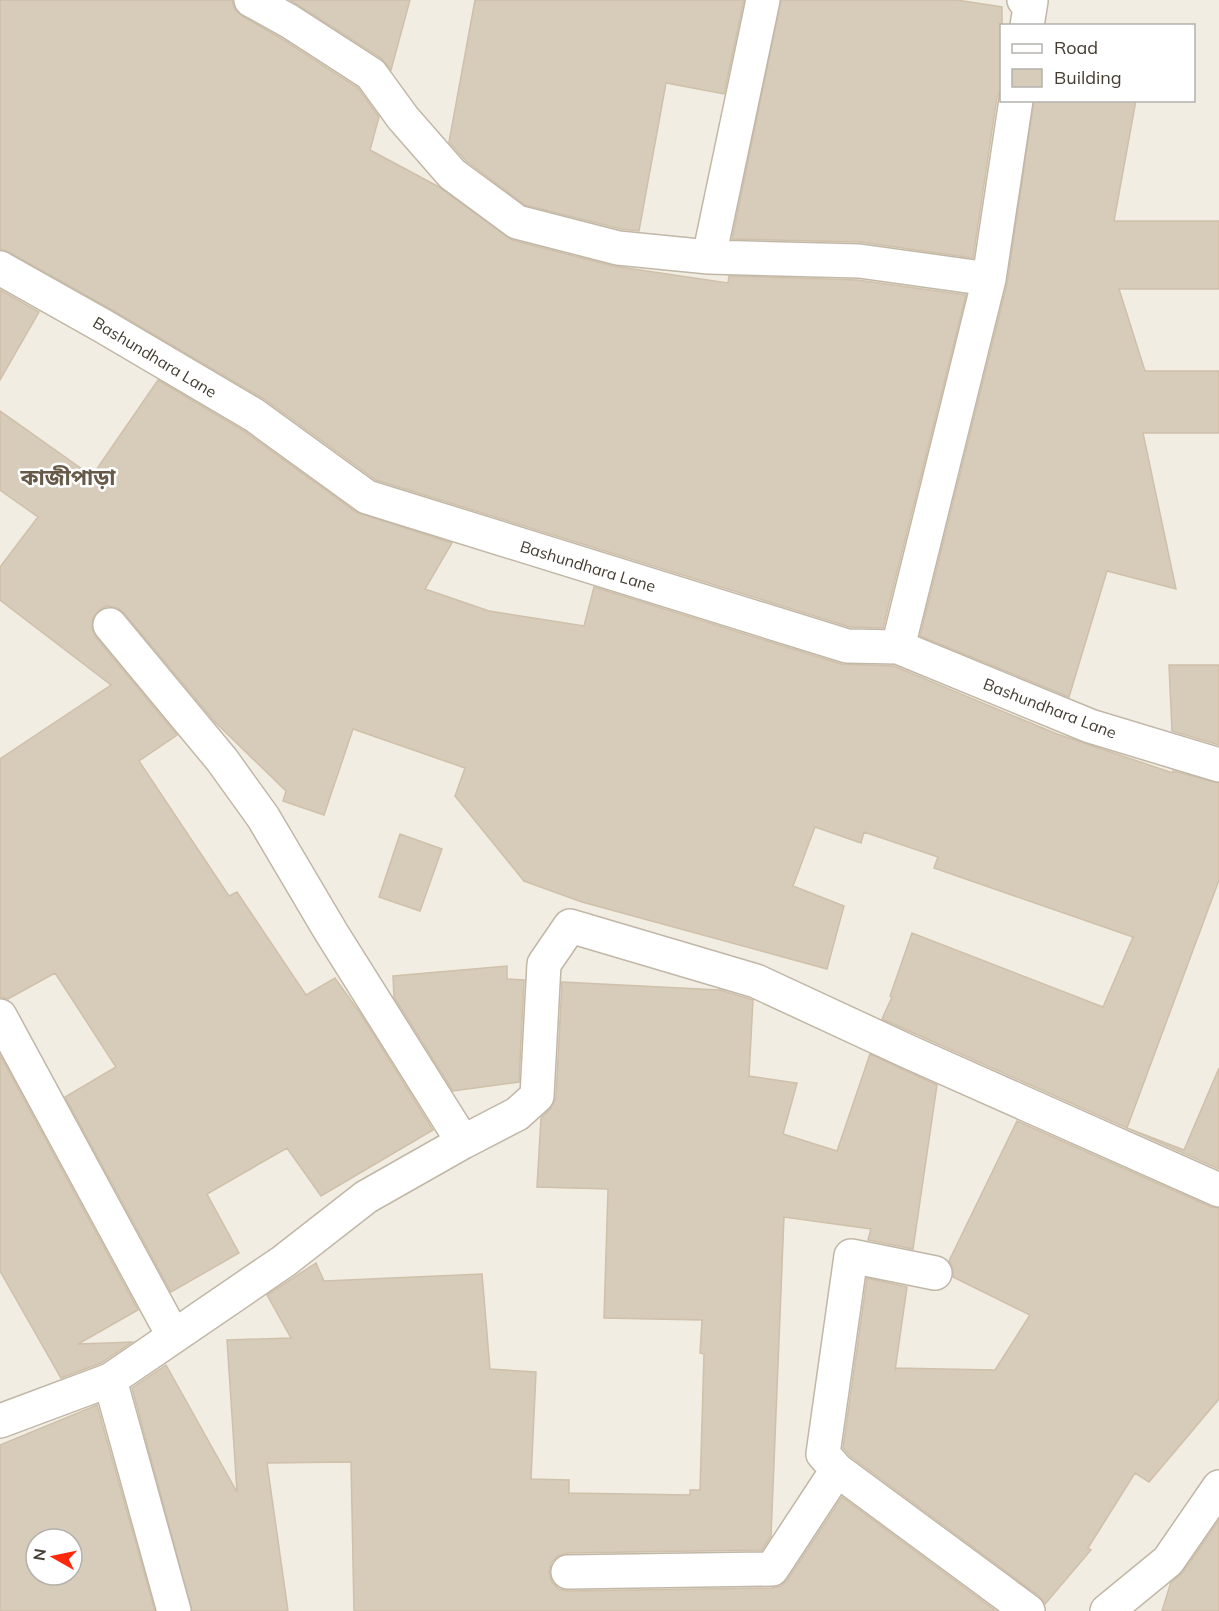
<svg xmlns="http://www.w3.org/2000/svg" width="1219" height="1611" viewBox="0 0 1219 1611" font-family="Mulish,'Noto Sans Bengali',sans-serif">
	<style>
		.building { fill: #d7cbba; stroke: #cfc0aa; stroke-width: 1.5; fill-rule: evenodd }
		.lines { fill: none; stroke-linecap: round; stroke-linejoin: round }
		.street-casing { stroke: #c1b7a7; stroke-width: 36 }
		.street { stroke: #fff; stroke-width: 33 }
		.labels { text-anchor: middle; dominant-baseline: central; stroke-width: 5; stroke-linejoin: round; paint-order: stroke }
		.street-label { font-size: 16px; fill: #443d32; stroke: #fff }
		.district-label { font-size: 22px; font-weight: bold; fill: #675a49; stroke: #fff }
	</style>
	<rect width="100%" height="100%" fill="#f2ede2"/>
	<!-- building -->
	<path class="building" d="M0,0H232L235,9L242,16L279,37L358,88L379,117L370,150L439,187L512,240L613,266L728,283L729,276L857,280L966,295L883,628L850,627L376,480L264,399L112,310L9,252L0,249Z
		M290,0H410L391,70L381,58Z
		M475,0H744L724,94L666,83L639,231L621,229L525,205L465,160L449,142Z
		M781,0H957L1002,7V88L997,97L973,258L860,242L732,239Z
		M1034,100H1136L1114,221H1219V289H1119L1145,371H1219V433H1143L1176,589L1107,571L1069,697L920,636L1007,284Z
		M0,290L39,312L0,380Z
		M158,380L244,431L356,512L452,543L425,589L489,611L584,626L594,587L841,664L894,666L1057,734L1173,773V771L1219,783V880L1127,1128L1184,1150L1219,1068V1169L882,1019L892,997L890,996L912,933L1103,1007L1133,937L934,868L938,857L864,832L861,843L815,827L793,886L844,906L827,969L582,902L524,881L455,796L465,768L353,729L324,815L283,801L286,791L215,722L124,613L117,608L107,606L99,610L93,618L92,628L95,636L177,735L139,761L229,896L237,892L306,995L335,978L362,1016L433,1130L321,1196L287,1148L207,1194L239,1253L171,1292L65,1097L116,1067L55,973L8,999L0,997V759L111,685L0,600V567L38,517L0,490V411L92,476Z
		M1169,665H1219V745L1172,731Z
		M400,834L442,849L420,911L379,897Z
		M507,966V979L524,980L519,1082L453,1091L394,997L393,976Z
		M562,982L720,990L753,1000L749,1076L797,1083L783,1134L837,1151L870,1054L937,1085L913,1249L868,1240L871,1229L784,1217L771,1536L762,1550L568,1553L558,1556L551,1563L549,1573L552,1582L559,1589L568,1591L772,1588L781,1586L788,1579L842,1497L996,1611H354L351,1462L267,1463L288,1611H192L132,1388L166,1365L237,1492L227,1340L291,1338L267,1295L316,1263L324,1281L482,1274L490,1369L536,1372L531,1479L569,1480V1493L690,1495V1490H700L704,1354L700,1353L702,1320L604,1318L608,1189L537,1187L541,1118L550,1109L556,1097Z
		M0,1055L138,1310L78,1344L132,1342L101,1363L61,1378L0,1271Z
		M1017,1121L1211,1207L1219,1208V1399L1149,1482L1135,1473L1088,1548L1091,1550L1045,1604L1039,1596L850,1456L843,1448L867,1278L907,1287L895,1371L896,1368L995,1370L1030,1315L953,1277V1268L949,1261Z
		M97,1405L155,1611H0V1445ZM36,1539H72V1575H36Z
		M1219,1520V1611H1162L1171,1582L1183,1572Z"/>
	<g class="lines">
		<defs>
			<path id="street" d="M251,0L289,21L371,74L403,118L452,174L517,222L618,248L709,257L859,261L989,279
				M1024,0L1031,1L1027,26
				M709,257L763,0
				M0,268L103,326L254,415L367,497L847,646L898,647L1090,726L1219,765
				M110,625L222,760L263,817L331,932L463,1142
				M898,647L989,279L1016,100
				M0,1016L173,1335
				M935,1273L851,1256L823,1454L837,1470L1028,1611
				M110,1380L174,1611
				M0,1421L110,1380L284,1261L366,1197L463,1142L517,1114L537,1096L544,964L570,926L756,981L909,1052L1219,1190
				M568,1572L772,1569L837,1470
				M1107,1611L1168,1561L1219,1487"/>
		</defs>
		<!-- street casing -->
		<use href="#street" class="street-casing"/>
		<!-- street -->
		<use href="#street" class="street"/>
	</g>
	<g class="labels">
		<!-- street labels -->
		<g class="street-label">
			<text transform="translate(155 357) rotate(31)">Bashundhara Lane</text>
			<text transform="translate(588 566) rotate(17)">Bashundhara Lane</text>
			<text transform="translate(1050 708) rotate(21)">Bashundhara Lane</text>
		</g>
		<!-- district labels -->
		<g class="district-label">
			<text x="68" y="477">কাজীপাড়া</text>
		</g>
	</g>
	<!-- legend -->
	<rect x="1000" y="24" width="195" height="78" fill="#ffffff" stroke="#b4b1ad" stroke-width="1.5"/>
	<rect x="1012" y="44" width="30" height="9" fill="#ffffff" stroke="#b4b1ad" stroke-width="1.5"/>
	<text x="1054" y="54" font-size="18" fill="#443d32">Road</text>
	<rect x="1012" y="69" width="30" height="18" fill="#d7cbba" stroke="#b4b1ad" stroke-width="1.5"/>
	<text x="1054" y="84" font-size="18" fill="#443d32">Building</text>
	<!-- north arrow -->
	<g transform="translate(54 1557) rotate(279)"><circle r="28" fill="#ffffff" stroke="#b4b1ad" stroke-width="1.5"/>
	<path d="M0-4.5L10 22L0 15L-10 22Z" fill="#ff2a0c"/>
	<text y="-9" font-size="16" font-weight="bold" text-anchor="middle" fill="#443d32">N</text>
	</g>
</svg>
